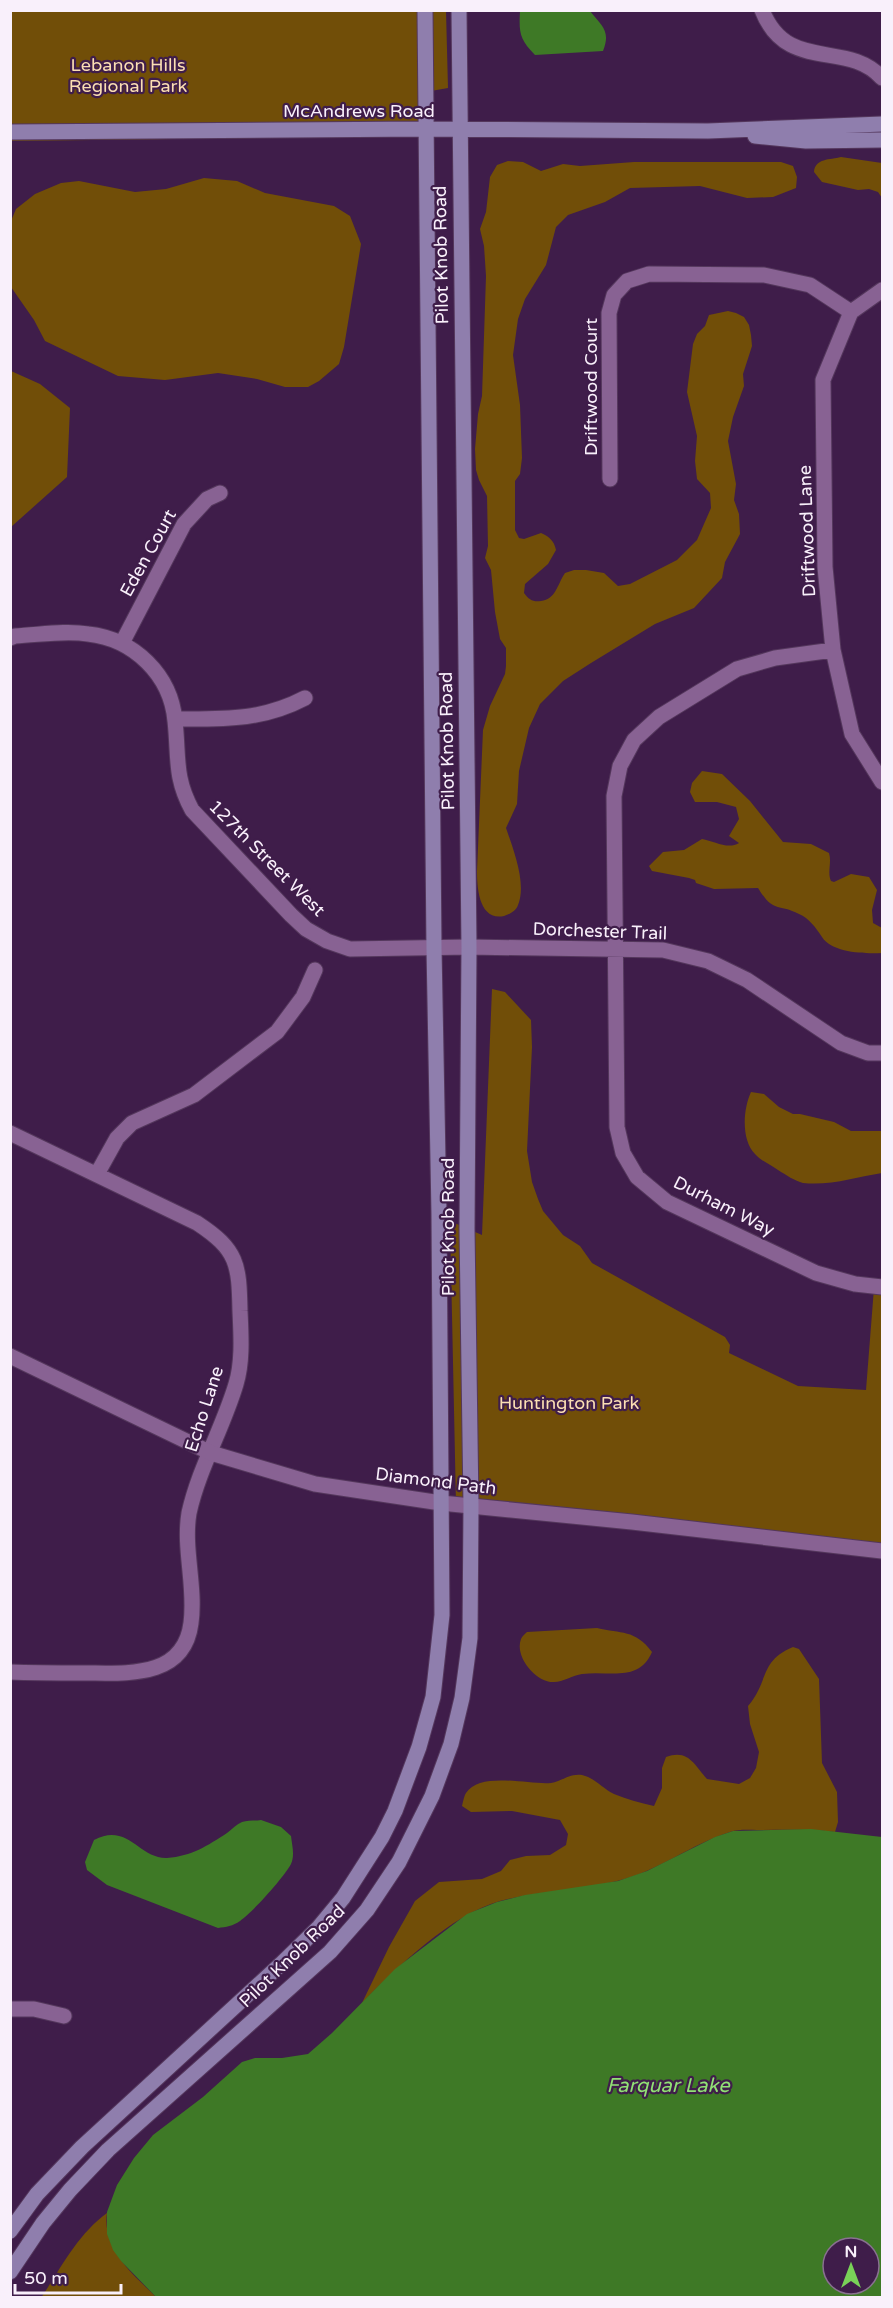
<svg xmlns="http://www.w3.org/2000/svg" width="893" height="2308" viewBox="0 0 893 2308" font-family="'Varela Round',sans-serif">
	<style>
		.green { fill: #714e08 }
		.water { fill: #3e7926; fill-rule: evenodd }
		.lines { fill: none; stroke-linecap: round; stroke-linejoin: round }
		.minor-casing { stroke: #54375c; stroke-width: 17 }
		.tertiary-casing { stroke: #54375c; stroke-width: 17 }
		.secondary-casing { stroke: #54375c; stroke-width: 17 }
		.minor { stroke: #886293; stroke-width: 15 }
		.tertiary { stroke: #886293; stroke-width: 15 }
		.secondary { stroke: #8f7ead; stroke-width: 15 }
		.labels { text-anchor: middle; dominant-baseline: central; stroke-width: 4.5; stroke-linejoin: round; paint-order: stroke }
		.park-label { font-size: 18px; fill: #fbdfb3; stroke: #3f1d4a }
		.street-label { font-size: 18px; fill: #f9f0fb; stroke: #3f1d4a }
		.water-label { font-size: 20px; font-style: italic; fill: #91e175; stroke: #3f1d4a }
	</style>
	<rect width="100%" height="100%" fill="#3f1d4a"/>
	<!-- green -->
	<path class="green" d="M10,11H446L448,88L431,91L432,136L11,141Z
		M841,157L882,163V198L878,192L869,189L858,190L822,182L814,172C815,158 830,160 841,157Z
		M508,161L523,162L541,171L563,164L580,166L634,162H781L793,166L797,177L796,188L773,197L747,198L700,186L630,188L605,202L568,215L556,227L546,265L525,299L518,319L513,355L520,405L522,458L520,474L515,481V530L519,538L524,539L541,533C550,537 554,541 556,550L548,564L525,584L524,593C529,600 533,602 541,601C556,599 557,585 565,573L574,570H586L604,573L618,586L630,584L677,560L697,540L711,508L710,493L697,479L695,461L697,436L687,392L693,344L697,334L705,326L709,315L728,311L736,313L744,317L749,325L751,335L752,346L743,374L744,386L733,417L728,441L736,484L734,500L739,514L740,534L725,562L722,578L694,608L655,624L591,663L563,681L540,704L529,728L519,771L517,804L506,828C513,849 527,883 518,905C516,911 510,914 504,916C479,921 477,888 477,871L483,730L490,706L505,674L506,666V648L500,639L495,612L491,570L485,558L488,546L487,496L479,480L476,470L475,449L478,414L482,396L486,276L484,246L480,229L486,212L490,177L497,165Z
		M204,178L237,181L265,193L334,206L350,216L361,244L344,347L339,364L319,381L308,387H285L257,379L218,373L165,380L118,376L45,341L34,320L11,287V221L16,209L35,194L61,183L79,181L135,192L166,189Z
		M11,371L40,384L70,408L67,477L11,527Z
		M702,771L722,774L750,801L783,842L811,844L829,853C832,863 827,872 831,881L834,882L851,874L869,877L877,890L872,910L873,923L882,928V953C866,954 832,953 822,937C816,928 809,918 799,914C777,903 774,914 758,888L714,889L696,883L695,880L689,878L652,871L649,866L663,852L684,850L702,839C714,841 728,850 739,843L729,836L739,819L736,807L717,802H695L690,792L692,783Z
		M492,989L505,992L531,1020L532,1047L527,1151L532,1182L538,1199L543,1211L563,1235L580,1246L592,1263L725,1337L730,1345L729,1353L798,1386L866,1390L874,1288H882V1554L456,1504L450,1221L482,1235Z
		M751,1092L764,1094L779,1107L793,1114H800L834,1122L851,1131H882V1173C857,1177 830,1186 803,1183C795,1181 786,1175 778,1170C771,1165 761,1161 755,1154C741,1140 743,1109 751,1092Z
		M597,1628C621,1634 635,1629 652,1652C639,1683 609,1670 582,1674C573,1675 563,1682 554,1682C537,1683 514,1657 521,1639C522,1636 525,1634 527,1632Z
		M793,1647L799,1649L819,1679L822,1763L837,1792L838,1822L835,1832C809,1829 784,1830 757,1830C749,1830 739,1829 730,1832C691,1844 657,1872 617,1881C579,1891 538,1891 500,1901C452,1914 396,1968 362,2003L389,1947L415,1901L439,1882L482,1879L501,1871L510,1860L526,1856L550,1855L566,1845L568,1834L560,1820L512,1811L471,1812L462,1806C463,1802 464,1796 466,1793C480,1771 528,1785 551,1783C561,1782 569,1773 582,1775C595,1778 602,1788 614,1794C626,1799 640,1803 654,1806L662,1788V1768L666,1757C689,1749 694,1765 707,1779L739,1784L750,1778L756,1768L759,1752L750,1724L748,1706C769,1682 759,1661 793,1647Z
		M107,2213C102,2250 133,2274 156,2297L41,2298C61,2268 77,2235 107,2213Z"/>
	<!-- water -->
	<path class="water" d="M520,11H590C602,26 611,31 603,51L535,55C519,39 519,32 520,11Z
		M261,1820L281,1827L291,1836C292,1845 295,1855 291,1864C285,1876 252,1913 240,1921C233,1926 226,1927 218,1928L107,1885L87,1870L85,1862L94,1840C128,1822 139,1859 167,1858C192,1856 207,1846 227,1833C232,1829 237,1824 242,1822C248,1820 256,1821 261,1820Z
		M811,1829L882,1837V2297H156L121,2261L113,2250L107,2234V2212L117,2185L134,2158L153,2135L203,2097L242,2062L255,2058H282L308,2054L332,2033L395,1969L467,1914L497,1902L525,1895L618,1881L647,1871L715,1837L733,1831ZM833,2248H869V2284H833Z"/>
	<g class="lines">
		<defs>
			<path id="minor" d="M762,10C787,74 847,39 882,78
				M882,290L851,312L823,380L825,567L833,650L852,734L882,782
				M610,479L609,313L614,295L627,281L649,274L764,275L810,285L851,312
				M10,638L15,636C39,635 65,630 88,634C134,639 171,675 175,721C179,757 174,777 192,810L291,915L306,929L327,941L350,949L469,947L663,950L708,961L747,980L841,1043L868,1053H882
				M122,643L184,524L207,499L220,493
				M833,650L775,658L737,669L659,717L634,740L620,766L614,796L617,1127L623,1153L637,1177L667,1202L816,1273L855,1284L882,1287
				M175,719C223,719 261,721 305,698
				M10,1133L197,1223C238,1250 239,1264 240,1311C241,1334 243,1361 236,1384C223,1428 199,1468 189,1513C183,1549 196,1586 191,1623C184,1679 126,1673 84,1673C60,1673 35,1673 10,1672
				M97,1174L117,1138L132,1123L194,1095L277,1032L303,997L315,970
				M10,2009H34L64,2016"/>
			<path id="tertiary" d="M10,1356L211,1453L315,1484L441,1503L632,1522L882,1551"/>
			<path id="secondary" d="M10,132L425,129L708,131L882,124
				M755,136L806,141L882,140
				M10,2231L37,2194L82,2147L281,1964L319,1927L343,1898L382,1837L395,1811L419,1747L433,1697L442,1615L439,1214L434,948L425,10
				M10,2272L43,2223L70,2190L108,2150L330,1952L367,1910L399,1862L432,1796L451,1744L462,1698L470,1638L471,1506L467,1229L469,947L459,10"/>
		</defs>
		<!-- minor casing -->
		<use href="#minor" class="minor-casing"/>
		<!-- tertiary casing -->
		<use href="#tertiary" class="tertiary-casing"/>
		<!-- secondary casing -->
		<use href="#secondary" class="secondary-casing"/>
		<!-- minor -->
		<use href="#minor" class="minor"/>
		<!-- tertiary -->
		<use href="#tertiary" class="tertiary"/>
		<!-- secondary -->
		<use href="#secondary" class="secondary"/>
	</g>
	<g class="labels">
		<!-- park labels -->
		<g class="park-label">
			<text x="128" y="65">Lebanon Hills<tspan x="128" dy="21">Regional Park</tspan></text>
			<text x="569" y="1403">Huntington Park</text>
		</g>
		<!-- street labels -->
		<g class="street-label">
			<text x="359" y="111">McAndrews Road</text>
			<text transform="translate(441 255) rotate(-91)">Pilot Knob Road</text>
			<text transform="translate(591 387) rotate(-90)">Driftwood Court</text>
			<text transform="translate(807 531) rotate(-92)">Driftwood Lane</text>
			<text transform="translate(148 553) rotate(-61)">Eden Court</text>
			<text transform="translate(447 741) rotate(-91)">Pilot Knob Road</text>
			<text transform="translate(267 858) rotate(45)">127th Street West</text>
			<text transform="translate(600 931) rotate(2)">Dorchester Trail</text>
			<text transform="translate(724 1206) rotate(27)">Durham Way</text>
			<text transform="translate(448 1227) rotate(-90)">Pilot Knob Road</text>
			<text transform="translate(204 1409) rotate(-72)">Echo Lane</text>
			<text transform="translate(436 1481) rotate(7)">Diamond Path</text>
			<text transform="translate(292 1956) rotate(-44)">Pilot Knob Road</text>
		</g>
		<!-- water labels -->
		<g class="water-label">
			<text x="668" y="2086">Farquar Lake</text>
		</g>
	</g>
	<!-- border -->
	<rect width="893" height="2308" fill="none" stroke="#f9f0fb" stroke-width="24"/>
	<!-- north arrow -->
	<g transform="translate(851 2266)"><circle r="28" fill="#3f1d4a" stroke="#897191" stroke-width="1.5"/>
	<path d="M0-4.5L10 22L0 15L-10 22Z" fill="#79d158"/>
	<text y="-9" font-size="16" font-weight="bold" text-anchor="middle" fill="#f9f0fb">N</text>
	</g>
	<!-- scale -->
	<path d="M15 2284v9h106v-9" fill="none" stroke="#f9f0fb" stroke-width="3"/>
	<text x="24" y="2284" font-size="18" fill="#f9f0fb" stroke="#3f1d4a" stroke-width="4.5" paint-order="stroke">50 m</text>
</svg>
